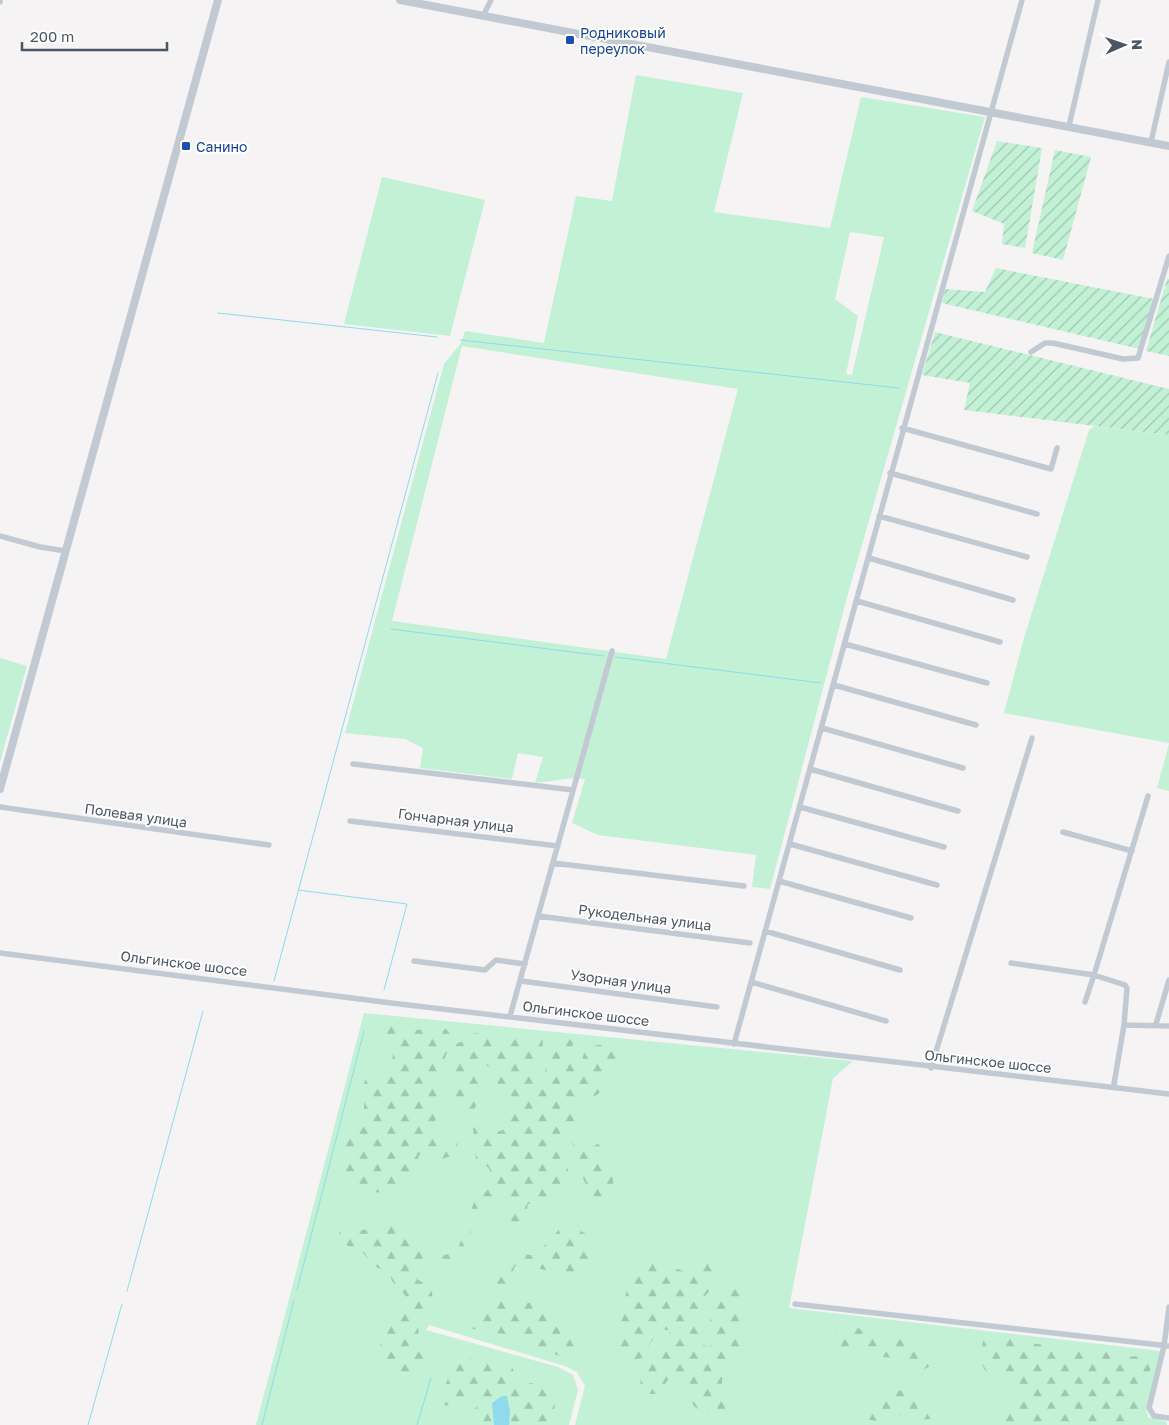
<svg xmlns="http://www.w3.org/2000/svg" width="1169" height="1425" viewBox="0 0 1169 1425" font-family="'Golos Text',sans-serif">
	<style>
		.grass { fill: #c3f1d5; fill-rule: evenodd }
		.forest { fill: url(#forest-firs) }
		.garden { fill: url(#garden-furrows) }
		.water { fill: #90daee }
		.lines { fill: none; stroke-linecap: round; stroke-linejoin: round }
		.stream { stroke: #90daee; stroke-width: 1 }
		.minor { stroke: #c1cad2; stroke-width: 5.5 }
		.tertiary { stroke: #c1cad2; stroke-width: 8 }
		.transit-dot { fill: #1a4fb4; stroke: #fff; stroke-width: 2 }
		.labels { text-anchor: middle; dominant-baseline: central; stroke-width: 4; stroke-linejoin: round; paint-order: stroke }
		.transit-label { font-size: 14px; fill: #164399; stroke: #fff; text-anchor: start }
		.street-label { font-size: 14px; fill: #4a5661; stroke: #fff }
	</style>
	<defs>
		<pattern id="forest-firs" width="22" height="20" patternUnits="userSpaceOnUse" patternTransform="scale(1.25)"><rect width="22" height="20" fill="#c3f1d5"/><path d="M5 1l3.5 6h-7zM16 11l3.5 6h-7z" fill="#a0c6b0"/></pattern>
		<pattern id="garden-furrows" width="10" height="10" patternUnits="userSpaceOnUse" patternTransform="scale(1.25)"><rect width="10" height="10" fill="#c3f1d5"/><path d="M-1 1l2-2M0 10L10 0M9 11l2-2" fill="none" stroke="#a0c6b0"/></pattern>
	</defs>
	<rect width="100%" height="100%" fill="#f5f3f3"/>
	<!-- grass -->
	<path class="grass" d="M636,75L743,93L714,212L830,228L861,97L985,117L849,590L770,889L752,887L756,855L598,835L572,823L585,779L574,778L535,783L543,757L518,753L512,779L420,768L423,748L405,739L345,733L444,364L461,343L465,331L544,343L576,196L612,201ZM850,232L884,237L852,375L846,374L858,316L835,299ZM462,346L738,389L666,659L392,621Z
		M382,177L485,200L450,336L344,324Z
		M1095,426L1169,435V743L1004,713L1024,638L1089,430Z
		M0,658L27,666L0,762Z
		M1169,744V791L1157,788Z
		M364,1013L853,1061L833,1078L789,1308L1160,1351L1161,1355L1146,1409L1148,1417L1167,1422V1425H575L585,1386L577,1372L565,1366L429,1325L426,1330L558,1367L573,1375L578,1390L569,1425H256Z"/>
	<!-- forest -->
	<path class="forest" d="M386,1024L409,1030L446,1029L457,1043C467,1042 471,1032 482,1032L492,1040L507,1033L517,1039L521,1051L530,1036L542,1038L543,1044L532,1090L534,1096L544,1088C545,1079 544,1063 549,1055C553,1049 557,1049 562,1039L574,1038L570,1063L575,1066L581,1063L586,1047L605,1044L617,1047L620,1053L618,1066C615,1068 611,1068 608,1070C598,1074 606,1088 598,1094C594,1097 588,1096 584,1100C571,1111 575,1137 587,1149L598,1144C610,1152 620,1195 608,1205L602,1204C586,1190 580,1176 579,1155L575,1151L569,1133H563C559,1150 569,1165 570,1182L565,1186L559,1187C549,1204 546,1202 528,1204L523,1230H516C510,1221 509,1210 502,1202C492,1204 475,1221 471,1231C467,1241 471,1256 457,1261C449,1264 428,1260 418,1260L416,1266L418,1280L430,1285L433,1298C428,1306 420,1309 419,1320C418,1324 418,1334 420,1339C422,1348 435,1356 427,1366C421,1374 398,1374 391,1367C379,1356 375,1330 388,1319C392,1315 400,1314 406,1312L408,1307L405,1295L392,1281L390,1275L375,1266L362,1252L339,1242V1230L343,1224H348L358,1231C370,1230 380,1223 393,1222L405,1237H411L433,1258L457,1252L475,1199L490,1188C490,1163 493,1172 476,1159L473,1128L478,1125C489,1129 491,1135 505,1129C511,1113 498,1083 491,1068L486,1065L480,1068C475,1083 484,1098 473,1110L455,1108C445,1088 462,1061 453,1048L448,1050L441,1068L440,1103L433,1128L436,1134L454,1139L458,1143L454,1155L442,1159L424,1152L419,1155L411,1181L402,1191L365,1193L346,1188L340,1178L344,1143L364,1110V1083L367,1077L372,1080C388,1077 403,1050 384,1043L382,1036Z
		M568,1224L590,1236C591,1250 593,1268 581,1277L556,1270H544L527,1264L515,1266L502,1298L505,1303C519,1298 546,1304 550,1320L562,1323L577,1353L573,1358C553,1358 539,1344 521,1338C505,1332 487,1334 470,1328L467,1323L484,1299H490C495,1290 504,1255 514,1253C519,1253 527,1255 533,1255L551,1240L562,1225Z
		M705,1260H711C715,1267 716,1276 714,1283C713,1289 706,1294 703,1299C696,1312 696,1334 705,1346H711C710,1319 705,1281 743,1280C750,1291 743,1305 742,1318C740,1330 748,1339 742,1352C738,1360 727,1359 724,1370C722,1377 720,1390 725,1397C732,1405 738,1406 730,1419C718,1420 698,1413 691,1402C685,1393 684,1385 675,1376L669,1378L659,1394H646L641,1389C637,1368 657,1353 671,1342L669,1330H663L649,1344L648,1357C637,1358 628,1365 619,1358L620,1325L624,1314L627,1283L632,1272L647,1261L660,1262L683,1271L689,1270Z
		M845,1324L857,1327L879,1341L908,1337L921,1351H934L937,1357L934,1364L923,1370L916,1369L896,1358L883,1357L871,1351H858L845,1357L833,1355L835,1330L839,1325Z
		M987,1335L1049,1346L1067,1347L1086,1353L1110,1352L1123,1357L1140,1356L1146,1358L1150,1363V1370L1139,1400L1141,1425H1000V1404L1023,1401C1030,1373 995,1382 986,1371C981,1366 982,1360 982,1353C982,1345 982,1341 987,1335Z
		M464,1357L482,1361H501L512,1367L519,1384L525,1386L530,1383L548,1384L555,1394L554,1425H509L510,1411L507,1396H502L492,1403L494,1425H466L472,1412L484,1399L480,1395L457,1407L439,1404V1398L454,1366Z
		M898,1390L911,1392L933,1402L930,1419L918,1420L908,1414L889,1416L877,1421L865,1419L864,1401C873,1395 887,1395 898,1390Z"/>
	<!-- garden -->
	<path class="garden" d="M997,141L1042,148L1025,248L1002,244L1004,224L972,211Z
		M1055,150L1091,157L1063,260L1032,253Z
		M996,268L1154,299L1140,349L942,303L945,289L985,292Z
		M1167,279H1169V356L1146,351Z
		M935,332L1169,389V435L964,410L970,383L922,375Z"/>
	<!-- water -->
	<path class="water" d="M502,1396H507L510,1411L509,1425H494L492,1403Z"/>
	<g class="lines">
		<!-- stream -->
		<path class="stream" d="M218,313L437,337
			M460,340L899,388
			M391,629L604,656
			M615,657L821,683
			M298,890L407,904L384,990
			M274,981L438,373
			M297,1290L364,1031
			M127,1291L203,1011
			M88,1425L122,1304
			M262,1425L294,1300
			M417,1425L431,1378"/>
		<!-- minor -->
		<path class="minor" d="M0,2V0
			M483,16L491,0
			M1069,126L1098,0
			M1151,142L1169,62
			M1031,352L1045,343H1053L1123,359L1138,358L1169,256
			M902,428L1051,469L1057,448
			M890,473L1037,514
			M879,516L1027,557
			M0,536L40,547L66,551
			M869,558L1013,600
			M857,601L1000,642
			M845,644L987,683
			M834,685L976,725
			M822,728L963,768
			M353,764L573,790
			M810,769L958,811
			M0,807L269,845
			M800,807L944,847
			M350,821L558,846
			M1063,832L1132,851
			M790,844L937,885
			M553,863L744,886
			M779,881L911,918
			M538,916L750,943
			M765,931L900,970
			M0,953L391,1003L1169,1094
			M414,961L485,970L496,960L525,964
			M1011,963L1094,975L1085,1002
			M521,981L717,1007
			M751,982L886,1021
			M510,1016L612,651
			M1156,1024L1169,980
			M1124,1025L1169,1026
			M734,1044C831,696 923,347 1022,0
			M931,1068L1032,738
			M1116,1088L1114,1084L1124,1025L1127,988L1125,985L1094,975L1148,796
			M795,1304L1169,1346
			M1169,1307L1164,1346L1149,1408L1154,1416L1169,1418"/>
		<!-- tertiary -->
		<path class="tertiary" d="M400,0L1169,146
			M0,789L218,0"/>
	</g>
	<!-- markers -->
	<g class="transit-dot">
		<rect x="565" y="35" width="10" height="10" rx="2.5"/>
		<rect x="181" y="141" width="10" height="10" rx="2.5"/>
	</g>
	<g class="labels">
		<!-- transit labels -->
		<g class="transit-label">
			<text x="580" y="32">Родниковый<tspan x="580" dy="16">переулок</tspan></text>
			<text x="196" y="146">Санино</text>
		</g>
		<!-- street labels -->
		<g class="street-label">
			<text transform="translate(136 815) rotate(8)">Полевая улица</text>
			<text transform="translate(456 820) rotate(7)">Гончарная улица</text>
			<text transform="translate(645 917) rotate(7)">Рукодельная улица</text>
			<text transform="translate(184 963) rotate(7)">Ольгинское шоссе</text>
			<text transform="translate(621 981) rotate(8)">Узорная улица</text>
			<text transform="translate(586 1013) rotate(7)">Ольгинское шоссе</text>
			<text transform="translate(988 1061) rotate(6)">Ольгинское шоссе</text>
		</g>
	</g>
	<!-- north arrow -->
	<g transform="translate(1124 45) rotate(88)" stroke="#ffffff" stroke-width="4" paint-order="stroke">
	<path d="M0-4L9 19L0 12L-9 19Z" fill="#4a5661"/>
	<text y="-8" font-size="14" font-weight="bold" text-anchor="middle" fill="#4a5661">N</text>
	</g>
	<!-- scale -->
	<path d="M22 42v8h145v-8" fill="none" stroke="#4a5661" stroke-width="2.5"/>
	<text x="30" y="42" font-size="15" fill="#4a5661" stroke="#ffffff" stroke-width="4" paint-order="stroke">200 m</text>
</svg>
